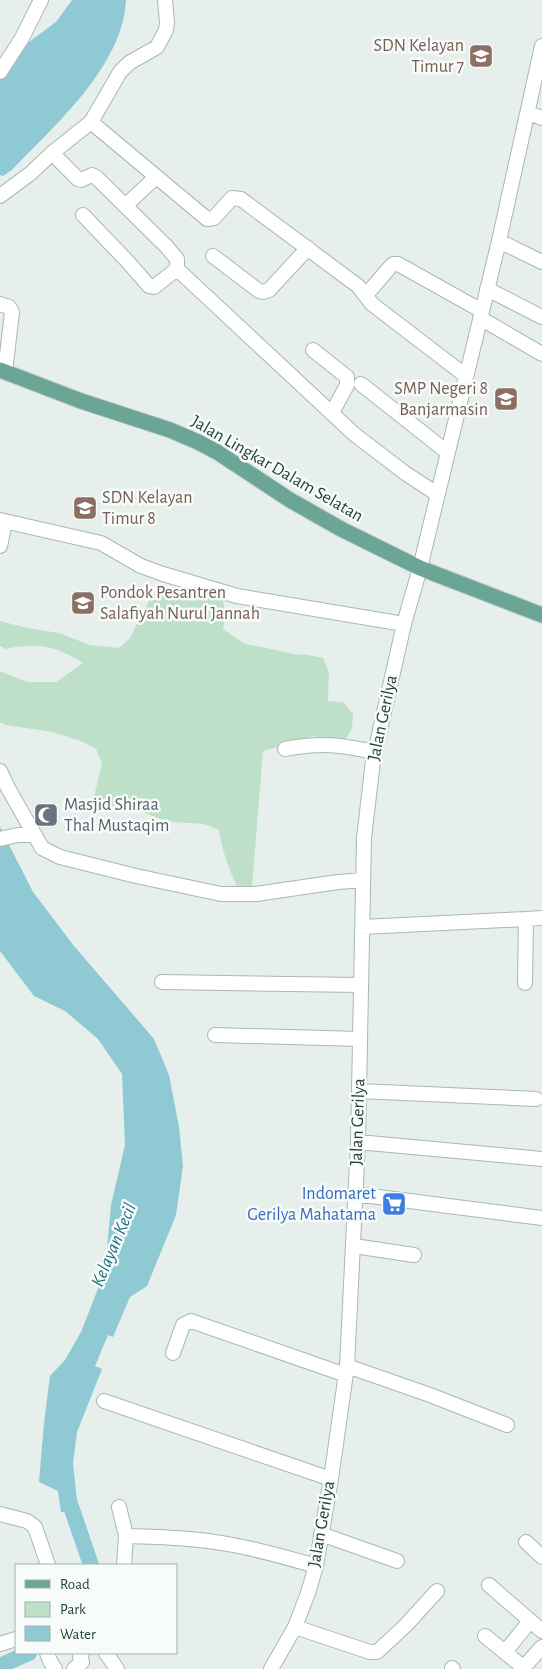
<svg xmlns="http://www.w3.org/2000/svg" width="542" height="1669" viewBox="0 0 542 1669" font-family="'Alegreya Sans',sans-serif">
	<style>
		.green { fill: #bfe0c8 }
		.water { fill: #8ec9d4 }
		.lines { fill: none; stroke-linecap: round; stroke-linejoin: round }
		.river { stroke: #8ec9d4; stroke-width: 16 }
		.minor-casing { stroke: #a8b8b2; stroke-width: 16 }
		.major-casing { stroke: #c2cac8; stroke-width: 17 }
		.minor { stroke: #fff; stroke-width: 14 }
		.major { stroke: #6aa596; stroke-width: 15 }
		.labels { text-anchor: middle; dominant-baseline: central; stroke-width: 5; stroke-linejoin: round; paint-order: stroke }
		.education-label { font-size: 18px; fill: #785e54; stroke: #f7fbf9; text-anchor: end }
		.street-label { font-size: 18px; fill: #24423a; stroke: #f7fbf9 }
		.worship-label { font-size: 18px; fill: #5b616d; stroke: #f7fbf9; text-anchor: start }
		.shop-label { font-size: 18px; fill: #366cbe; stroke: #f7fbf9; text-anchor: end }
		.water-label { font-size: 19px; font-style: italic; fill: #1c6f80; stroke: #f7fbf9 }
	</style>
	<rect width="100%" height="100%" fill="#e6efeb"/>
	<!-- green -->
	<path class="green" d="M179,586C196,587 208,591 223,600L225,614L223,629L245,644L262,647L293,654L308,655L323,658L329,672L328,701L343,702L353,714L352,728L345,741H329L314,736L263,751L252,886L238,888C229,870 222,850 219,830L204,824L173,822L157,818L143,812L110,806L93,801L102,763L96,749L83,742L53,732L6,725L0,722V671L27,682H56L83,663C58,646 35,642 6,649L0,646V621L27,628L59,633L90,645L119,648L130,638L143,611L151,598L163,589Z"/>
	<!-- water -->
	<path class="water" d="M72,0H126C123,66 55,125 12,170L3,176L0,175V80L29,42L56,22Z
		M0,827L33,892L74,946L154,1039L169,1075L179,1127L183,1166L176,1215L147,1286L130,1297L113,1337L108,1335L95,1366L102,1369L77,1432L73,1463L78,1511L61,1512L58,1491L39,1482L44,1423L50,1376L65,1360L81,1332L105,1271L111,1205L125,1145L122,1074L98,1039L65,1011L34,996L0,951Z"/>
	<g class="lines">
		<!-- river -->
		<path class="river" d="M66,1492L91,1565
			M0,1668L6,1663L29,1653"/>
		<defs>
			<path id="minor" d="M0,72L22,38L41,0
				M528,113L542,118
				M91,122L207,219L214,218L232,198L241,199L358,286L372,304L466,376
				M52,153L78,179L81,180L92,175L97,178L166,246L177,259V269L354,434L405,473L437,494
				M0,196L31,173L52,153L91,122L120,72L129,63L157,47L166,30L167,22L165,0
				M125,206L156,177
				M83,215L128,262L149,286L154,287L177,269
				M499,241L542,262
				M213,256L259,291L263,292L269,290L308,248
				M487,289L542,317
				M366,295L391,266L394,264H398L482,311
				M0,304L9,307L12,312L5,372
				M480,318L542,354
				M313,350L347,377V385L332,413
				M361,384L447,452
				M0,520L101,543L141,566L163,574L237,596L404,624
				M0,546L5,522
				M285,749C322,742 340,745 375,752
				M0,771L8,788L42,848L60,857L136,876L221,894H256L338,882L363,880
				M0,839L18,835H35
				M526,919L542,918
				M362,927L526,919L525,983
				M162,982L360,985
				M215,1035L360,1039
				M359,1091L536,1099
				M358,1142L542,1159
				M355,1194L542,1218
				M354,1246L414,1255
				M173,1353L183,1325L191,1321L346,1375
				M347,1366L430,1395L507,1425
				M104,1401L331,1479
				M119,1507L126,1536L124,1565
				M0,1514L27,1521L35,1527L48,1565
				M321,1534L397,1561
				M126,1536C162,1537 198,1538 233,1545C261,1550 288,1558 316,1566
				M526,1542L542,1557
				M489,1585L542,1631
				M295,1627L370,1652H377L406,1625L437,1591
				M485,1636L523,1667
				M0,1644L16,1639
				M505,1652L530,1621
				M47,1653L50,1661L55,1669
				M106,1653L117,1669
				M452,1668L453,1669
				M74,1669L82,1662L80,1657L82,1653
				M271,1669L295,1627L308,1593L316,1566L331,1479L347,1366L358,1142L364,838L373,761L404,624L420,568L499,241L542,46
				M522,1669L542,1647"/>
			<path id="major" d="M0,370L81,401L170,430L198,442L217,452L290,500L341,529L420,568L542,615"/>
		</defs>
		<!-- minor casing -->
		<use href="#minor" class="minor-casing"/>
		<!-- major casing -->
		<use href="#major" class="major-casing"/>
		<!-- minor -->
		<use href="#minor" class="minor"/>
		<!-- major -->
		<use href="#major" class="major"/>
	</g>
	<!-- icons -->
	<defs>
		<symbol id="school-square" viewBox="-11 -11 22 22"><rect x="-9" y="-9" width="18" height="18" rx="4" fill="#8d6e63" stroke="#f7fbf9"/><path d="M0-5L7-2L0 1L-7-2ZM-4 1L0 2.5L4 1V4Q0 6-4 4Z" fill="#fff"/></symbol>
		<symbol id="mosque-square" viewBox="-11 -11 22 22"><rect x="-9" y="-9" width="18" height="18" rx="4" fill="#6b7280" stroke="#f7fbf9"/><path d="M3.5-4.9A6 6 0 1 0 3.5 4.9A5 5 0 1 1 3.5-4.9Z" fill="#fff"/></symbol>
		<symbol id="supermarket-square" viewBox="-11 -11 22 22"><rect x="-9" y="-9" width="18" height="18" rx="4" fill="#3f7fe0" stroke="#f7fbf9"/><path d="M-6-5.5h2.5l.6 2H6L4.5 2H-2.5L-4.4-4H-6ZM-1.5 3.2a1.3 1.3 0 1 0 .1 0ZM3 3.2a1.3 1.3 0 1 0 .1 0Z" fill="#fff"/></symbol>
	</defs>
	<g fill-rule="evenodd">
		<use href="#school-square" x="467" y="42" width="28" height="28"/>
		<use href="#school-square" x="492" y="385" width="28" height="28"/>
		<use href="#school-square" x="71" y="494" width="28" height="28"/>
		<use href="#school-square" x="69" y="589" width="28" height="28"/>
		<use href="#mosque-square" x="32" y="801" width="28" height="28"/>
		<use href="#supermarket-square" x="380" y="1190" width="28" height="28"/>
	</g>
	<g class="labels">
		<!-- education labels -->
		<g class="education-label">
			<text x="464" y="46">SDN Kelayan<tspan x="464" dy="21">Timur 7</tspan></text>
			<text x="488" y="389">SMP Negeri 8<tspan x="488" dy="21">Banjarmasin</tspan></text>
			<text x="102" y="498" text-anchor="start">SDN Kelayan<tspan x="102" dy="21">Timur 8</tspan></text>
			<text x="100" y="593" text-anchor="start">Pondok Pesantren<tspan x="100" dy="21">Salafiyah Nurul Jannah</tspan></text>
		</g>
		<!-- street labels -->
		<g class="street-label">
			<text transform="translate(277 469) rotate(30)">Jalan Lingkar Dalam Selatan</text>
			<text transform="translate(383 718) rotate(-78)">Jalan Gerilya</text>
			<text transform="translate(358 1122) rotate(-88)">Jalan Gerilya</text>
			<text transform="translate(322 1524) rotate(-80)">Jalan Gerilya</text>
		</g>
		<!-- worship labels -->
		<g class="worship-label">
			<text x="64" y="805">Masjid Shiraa<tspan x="64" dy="21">Thal Mustaqim</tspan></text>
		</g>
		<!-- shop labels -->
		<g class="shop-label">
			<text x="376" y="1194">Indomaret<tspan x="376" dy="21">Gerilya Mahatama</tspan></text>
		</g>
		<!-- water labels -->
		<g class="water-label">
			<text transform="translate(114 1245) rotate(-67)">Kelayan Kecil</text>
		</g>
	</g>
	<!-- legend -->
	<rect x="15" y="1564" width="162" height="90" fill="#f7fbf9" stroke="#a3b1ad"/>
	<rect x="25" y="1580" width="25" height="8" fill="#6aa596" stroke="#a3b1ad"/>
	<text x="60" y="1589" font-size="15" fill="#24423a">Road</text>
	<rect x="25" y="1602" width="25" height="15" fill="#bfe0c8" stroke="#a3b1ad"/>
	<text x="60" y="1614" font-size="15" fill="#24423a">Park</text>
	<rect x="25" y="1626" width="25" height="15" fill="#8ec9d4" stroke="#a3b1ad"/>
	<text x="60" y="1639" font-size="15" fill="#24423a">Water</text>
</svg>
